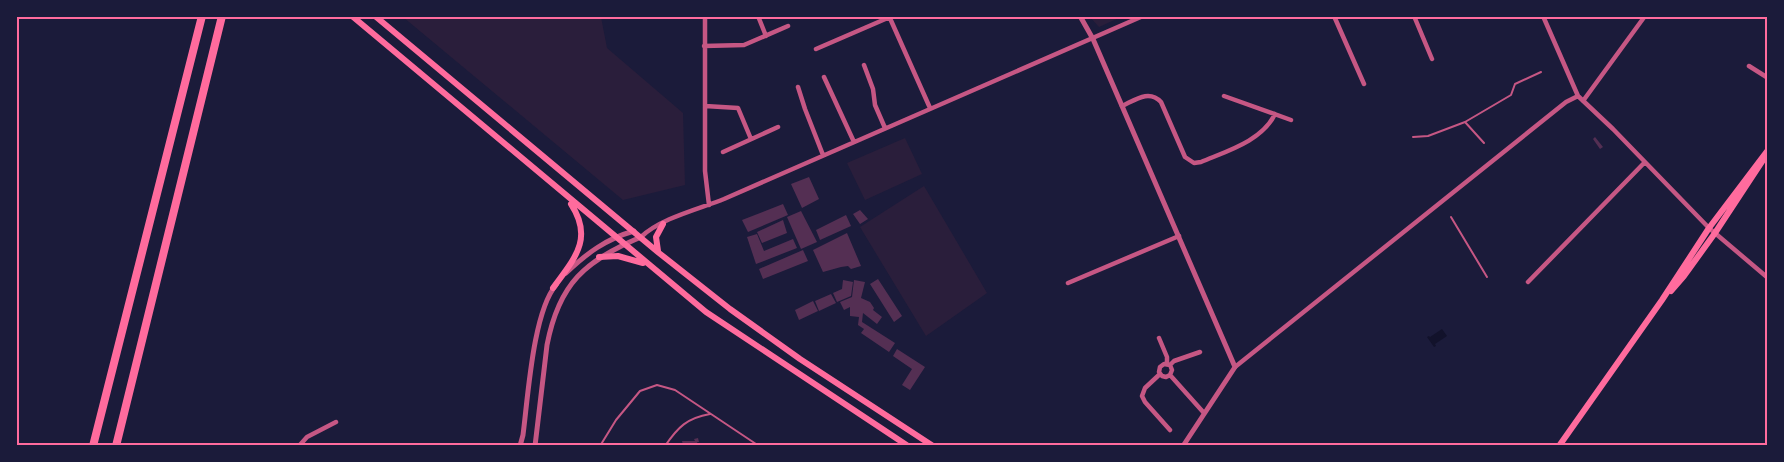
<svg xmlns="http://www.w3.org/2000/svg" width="1784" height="462" viewBox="0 0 1784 462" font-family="'DM Sans',sans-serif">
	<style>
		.green { fill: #2a1e3b }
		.water { fill: #12122b }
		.building { fill: #542f53 }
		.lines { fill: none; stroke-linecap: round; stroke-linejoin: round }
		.service { stroke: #c65784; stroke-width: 2 }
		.minor { stroke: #c65784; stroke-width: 4.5 }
		.tertiary { stroke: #c65784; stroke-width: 5 }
		.secondary { stroke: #ff6b9d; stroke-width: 6 }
		.motorway { stroke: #ff6b9d; stroke-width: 8 }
		.neatline { fill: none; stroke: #ff6b9d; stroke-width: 2 }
	</style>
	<rect width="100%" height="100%" fill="#1b1b3a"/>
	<!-- green -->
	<path class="green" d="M403,17H601L607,48L683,113L685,185L623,200Z
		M1090,17H1121L1099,27Z
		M905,138L922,174L865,200L847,163Z
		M924,186L987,293L926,336L860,227Z"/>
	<!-- water -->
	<path class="water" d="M1442,329L1447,336L1435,344L1436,346L1434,347L1427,337L1429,336L1430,337Z"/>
	<!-- building -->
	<path class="building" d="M1595,137L1603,147L1600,149L1593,139Z
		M809,177L819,199L802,208L791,184Z
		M783,204L788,215L748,232L742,220Z
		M860,210L868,219L860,224L853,214Z
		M801,211L817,242L801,249L787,217Z
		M846,215L851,226L820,240L816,230Z
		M783,220L787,233L762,243L757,232Z
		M847,233L861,266L851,269L848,266L841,267L823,272L813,250Z
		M757,234L764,251L793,239L797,248L756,264L747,237Z
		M803,250L808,261L763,279L759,269Z
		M878,279L902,316L894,322L870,284Z
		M843,280L853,282L851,296L837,302L833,293L842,289Z
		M854,280L865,282L861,298L870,302L874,308L873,310L882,317L877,324L863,313L862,322L895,343L889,352L861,333L864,329L858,325L859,317L850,316V307L844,310L840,302L852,297Z
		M831,294L836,303L819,311L815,301Z
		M813,301L818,311L799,320L795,310Z
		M897,349L925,367L910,390L902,385L912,369L893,356Z
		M698,438L699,442H697L699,446L683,445L682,441H695L694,439Z"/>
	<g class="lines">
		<!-- service -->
		<path class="service" d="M1413,137L1428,136L1465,122
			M1484,143L1465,122L1511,95L1515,84L1541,72
			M1451,217L1487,277
			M600,446L616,420L640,391L657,385L675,390L759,446
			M665,446C678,427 687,418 710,414"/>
		<!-- minor -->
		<path class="minor" d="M705,16V171L709,205
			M758,16L766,36
			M889,16L930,108
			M1334,16L1364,84
			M1414,16L1432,59
			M1543,16L1578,96L1613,129L1709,228L1768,278
			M704,46L744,45L788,26
			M816,49L890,17
			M864,65L873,89L875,105L885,128
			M1749,66L1768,78
			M824,77L854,142
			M798,87L805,109L823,155
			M1224,96L1291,120
			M1583,101L1645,16
			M705,106L738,108L751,139
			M1122,106C1135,100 1149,89 1161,102L1185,157L1194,163L1201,162C1227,151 1262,141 1275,114
			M723,152L778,127
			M641,237C661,218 699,209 724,199L1143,16
			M1528,282L1645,162
			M1068,283L1179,236
			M1159,338L1167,357V364
			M1170,365L1174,361L1200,352
			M1235,367L1566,102L1578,96
			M1160,374L1145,388L1142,396L1145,402L1170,430
			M1170,375L1166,377L1162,376L1159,372L1160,367L1164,364L1170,365L1172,370L1170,375L1204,413
			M299,446L307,437L336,422"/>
		<!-- tertiary -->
		<path class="tertiary" d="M1080,16L1093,39L1235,367L1183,446
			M566,273C587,253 606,239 634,231
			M520,446L523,435C528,397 533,312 556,285
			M535,446L547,345C559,283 585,261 641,237"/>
		<!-- secondary -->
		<path class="secondary" d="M352,16L706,312L908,446
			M375,16L659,253L730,309L800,359L933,446
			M658,251L656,237L663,224
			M599,257L618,256L643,263
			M553,288C574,259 594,239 571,204
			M1671,291L1684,276L1715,233L1765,157
			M1559,446L1662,300L1709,228L1768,150"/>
		<!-- motorway -->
		<path class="motorway" d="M93,446L202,16
			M116,446L222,16"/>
	</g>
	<!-- border -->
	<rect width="1784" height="462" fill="none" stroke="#1b1b3a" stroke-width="36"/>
	<rect x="18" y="18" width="1748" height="426" class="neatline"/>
</svg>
